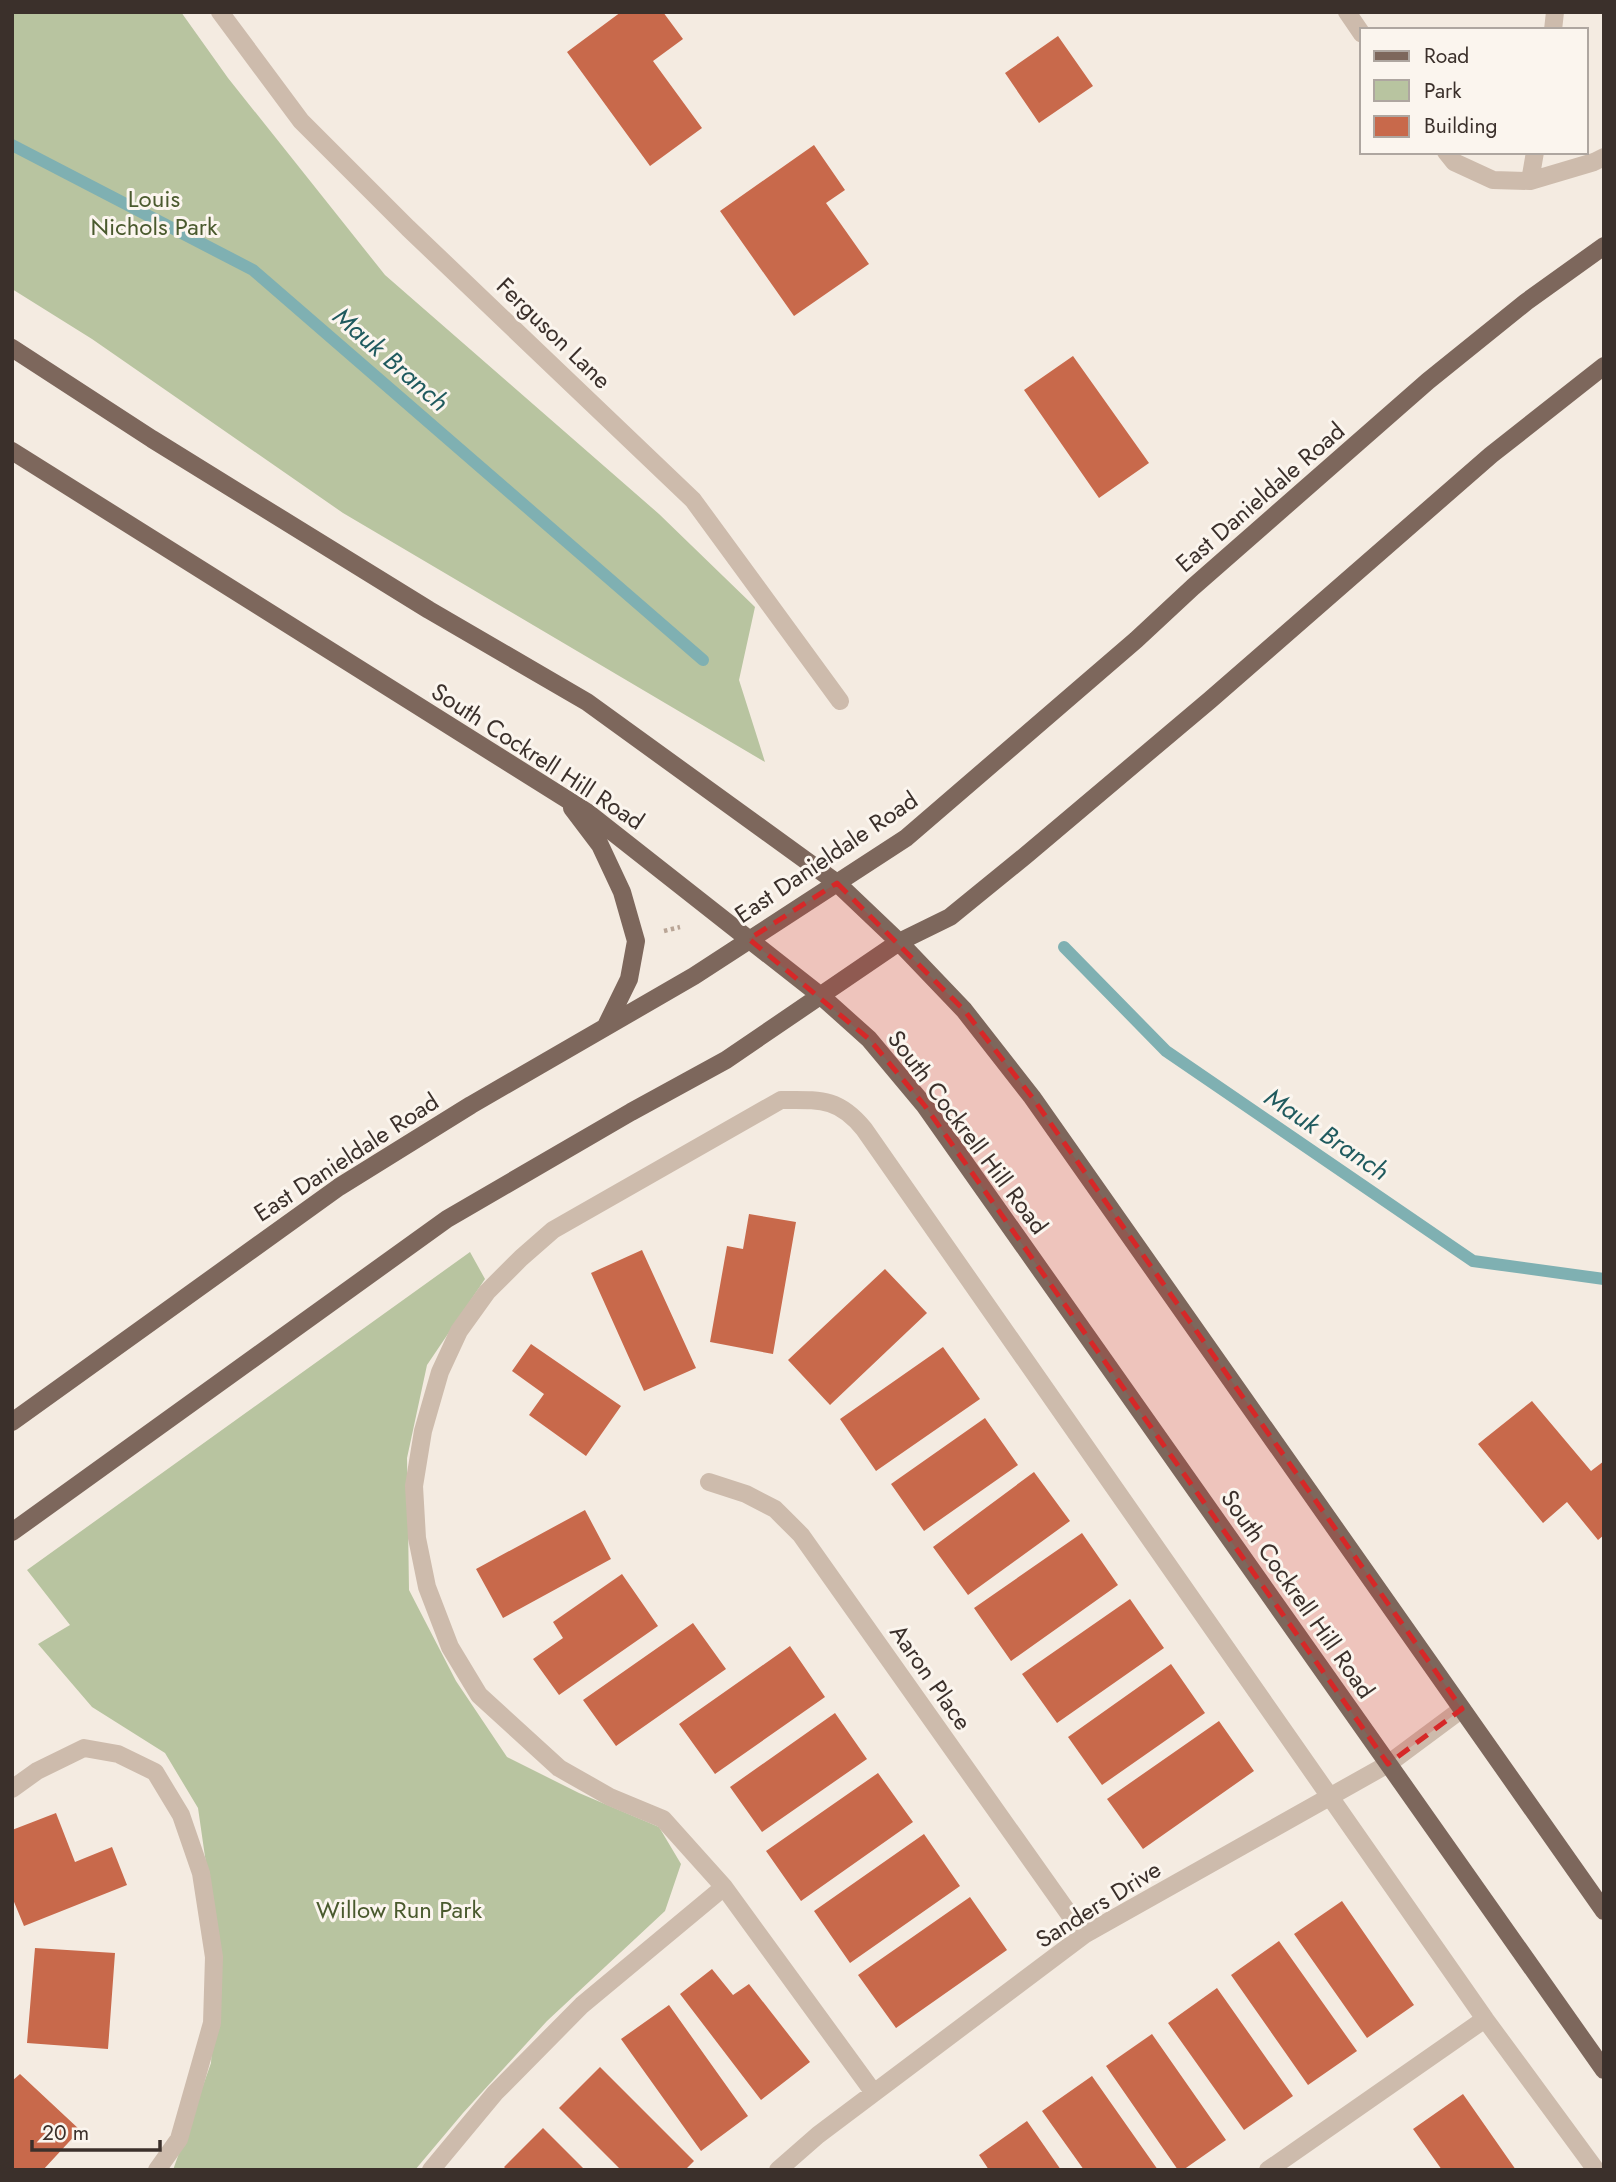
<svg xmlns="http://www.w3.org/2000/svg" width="1616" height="2182" viewBox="0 0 1616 2182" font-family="Jost,sans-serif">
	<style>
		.green { fill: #b8c4a0 }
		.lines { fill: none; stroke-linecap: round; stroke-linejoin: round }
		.stream { stroke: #7fb0b2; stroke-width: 12 }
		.building { fill: #c8694b }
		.path { stroke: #b9a596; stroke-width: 4.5; stroke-dasharray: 3.5 3.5; stroke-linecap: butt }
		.minor { stroke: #cdbbac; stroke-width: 18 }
		.major { stroke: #7d675c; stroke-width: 18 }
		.marked { fill: #d62828; fill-opacity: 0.2; stroke: #d62828; stroke-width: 5; stroke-dasharray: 14 9; stroke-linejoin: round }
		.labels { text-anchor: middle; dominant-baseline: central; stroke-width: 6; stroke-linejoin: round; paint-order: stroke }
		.park-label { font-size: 24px; fill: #4a5a2e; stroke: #fbf5ee }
		.street-label { font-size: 24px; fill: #3b302b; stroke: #fbf5ee }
		.water-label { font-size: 26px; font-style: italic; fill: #1f5a5e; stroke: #fbf5ee }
	</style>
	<rect width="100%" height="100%" fill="#f4ebe1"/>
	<!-- green -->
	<path class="green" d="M12,12H181L228,78L385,275L659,514L755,607L739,680L765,762L343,513L92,339L12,289Z
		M470,1252L485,1279L427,1365L407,1458L409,1590L456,1681L507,1757L579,1793L659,1827L681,1864L665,1911L547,2021L463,2113L415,2170H173L211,2063L218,1947L198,1808L165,1753L92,1707L38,1644L70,1625L27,1570Z"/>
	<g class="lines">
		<!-- stream -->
		<path class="stream" d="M12,145L253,270L703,660
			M1064,947L1166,1051L1473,1261L1604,1279"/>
	</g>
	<!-- building -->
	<path class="building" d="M621,12H663L683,39L653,61L702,128L650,166L567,52Z
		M1058,36L1093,86L1039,123L1005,73Z
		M814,145L845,190L826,203L869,264L794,316L720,211Z
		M1073,356L1149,463L1099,498L1024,390Z
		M749,1214L796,1222L773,1354L710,1342L727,1246L743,1249Z
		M642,1250L696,1368L644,1391L591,1273Z
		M885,1269L927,1313L830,1405L788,1360Z
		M531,1344L621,1406L586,1456L529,1415L544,1394L512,1371Z
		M943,1347L980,1399L876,1471L840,1419Z
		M1532,1401L1591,1471L1604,1461V1535L1598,1540L1567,1502L1543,1523L1478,1444Z
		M985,1418L1018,1465L924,1531L891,1484Z
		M1034,1472L1070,1521L968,1595L933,1547Z
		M585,1510L611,1559L503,1618L476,1569Z
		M1082,1533L1118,1585L1011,1661L974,1608Z
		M622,1574L658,1626L559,1695L533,1659L563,1638L553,1622Z
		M1130,1599L1164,1648L1057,1723L1022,1674Z
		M693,1623L726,1669L616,1746L583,1700Z
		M790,1646L825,1697L715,1774L679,1724Z
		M1171,1664L1205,1713L1102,1785L1068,1737Z
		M835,1713L867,1759L762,1832L730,1787Z
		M1219,1721L1254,1771L1143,1849L1107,1799Z
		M878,1773L913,1822L801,1901L766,1851Z
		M56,1813L75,1862L112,1847L127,1885L24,1926L12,1897V1830Z
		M924,1834L960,1886L850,1963L814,1911Z
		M970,1897L1007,1950L896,2028L858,1975Z
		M1342,1901L1414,2005L1367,2038L1294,1934Z
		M1279,1941L1357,2051L1308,2085L1231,1975Z
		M35,1948L115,1953L108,2049L27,2043Z
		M712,1969L733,1995L749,1984L810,2062L761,2100L680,1994Z
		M1217,1988L1293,2096L1244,2130L1168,2023Z
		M669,2005L748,2116L701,2151L621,2039Z
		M1152,2034L1226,2140L1183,2170H1178L1106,2066Z
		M600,2067L694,2161L685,2170H621L559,2108Z
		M20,2074L80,2130L43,2170H12V2081Z
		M1092,2076L1158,2170H1084L1042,2111Z
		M1463,2094L1516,2170H1442L1413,2129Z
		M1027,2121L1061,2170H989L979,2155Z
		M543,2128L585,2170H507L504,2167Z"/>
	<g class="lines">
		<!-- path -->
		<path class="path" d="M664,931L680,927"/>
		<!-- minor -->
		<path class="minor" d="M220,12L301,121L408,228L693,500L840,701
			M1347,12L1362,34
			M1553,30L1555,12
			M1446,152L1454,162L1493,180L1530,181L1594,162L1604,157
			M1530,181L1535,152
			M709,1482L746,1494L775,1509L801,1535L1084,1935
			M12,1789L37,1771L84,1748L118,1754L155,1772L181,1815L201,1873L214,1957L212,2023L179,2139L157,2170
			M1485,2019L1596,2170
			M874,2093L724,1887L663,1819L610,1797L559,1768L479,1695L450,1647L427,1587L417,1538L414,1486L423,1431L440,1372L459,1331L487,1292L521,1258L553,1230L781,1100C819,1100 838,1097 864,1129L1485,2019L1268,2170
			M431,2170L495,2093L582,2005L724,1887
			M778,2170L818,2135L1084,1935L1388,1764L1462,1709"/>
		<!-- major -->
		<path class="major" d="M12,348L152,439L429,610L587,702L837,883L899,942L964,1010L1032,1097L1604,1911
			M12,451L587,812L821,996L869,1039L925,1106L1604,2070
			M572,808L600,845L622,892L636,941L629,979L606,1026
			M12,1422L339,1187L471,1105L694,976L906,838L1136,640L1193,587L1428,381L1526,302L1604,246
			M12,1532L447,1219L631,1112L726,1060L899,942L950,917L1025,856L1210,700L1491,455L1604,366"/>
	</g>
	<!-- marked area -->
	<path class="marked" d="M837,883L964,1010L1032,1097L1462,1709L1388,1764L925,1106L869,1039L749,939Z"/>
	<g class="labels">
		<!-- park labels -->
		<g class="park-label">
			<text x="154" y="198">Louis<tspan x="154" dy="28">Nichols Park</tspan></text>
			<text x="399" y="1909">Willow Run Park</text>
		</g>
		<!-- street labels -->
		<g class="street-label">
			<text transform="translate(554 333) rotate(44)">Ferguson Lane</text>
			<text transform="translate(1260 497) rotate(-41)">East Danieldale Road</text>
			<text transform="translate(538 756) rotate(33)">South Cockrell Hill Road</text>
			<text transform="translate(826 857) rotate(-34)">East Danieldale Road</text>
			<text transform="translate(968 1132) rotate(53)">South Cockrell Hill Road</text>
			<text transform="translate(346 1157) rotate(-33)">East Danieldale Road</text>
			<text transform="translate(1298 1594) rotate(55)">South Cockrell Hill Road</text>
			<text transform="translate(931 1677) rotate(55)">Aaron Place</text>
			<text transform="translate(1098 1904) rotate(-32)">Sanders Drive</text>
		</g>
		<!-- water labels -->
		<g class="water-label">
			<text transform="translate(391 359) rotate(41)">Mauk Branch</text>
			<text transform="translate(1327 1134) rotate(34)">Mauk Branch</text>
		</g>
	</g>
	<!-- border -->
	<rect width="1616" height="2182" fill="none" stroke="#3b302b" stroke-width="28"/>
	<!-- legend -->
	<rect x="1360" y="28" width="228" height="126" fill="#fbf5ee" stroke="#aea6a0" stroke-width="2"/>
	<rect x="1374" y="51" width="35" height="10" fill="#7d675c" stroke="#aea6a0" stroke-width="2"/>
	<text x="1424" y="63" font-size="21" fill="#3b302b">Road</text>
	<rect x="1374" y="80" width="35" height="21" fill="#b8c4a0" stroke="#aea6a0" stroke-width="2"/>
	<text x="1424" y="98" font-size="21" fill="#3b302b">Park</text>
	<rect x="1374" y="116" width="35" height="21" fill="#c8694b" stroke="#aea6a0" stroke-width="2"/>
	<text x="1424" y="133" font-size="21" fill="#3b302b">Building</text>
	<!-- scale -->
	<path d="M32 2140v10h128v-10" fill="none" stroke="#3b302b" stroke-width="3.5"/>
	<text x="42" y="2140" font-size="21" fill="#3b302b" stroke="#fbf5ee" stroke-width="5" paint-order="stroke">20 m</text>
</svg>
